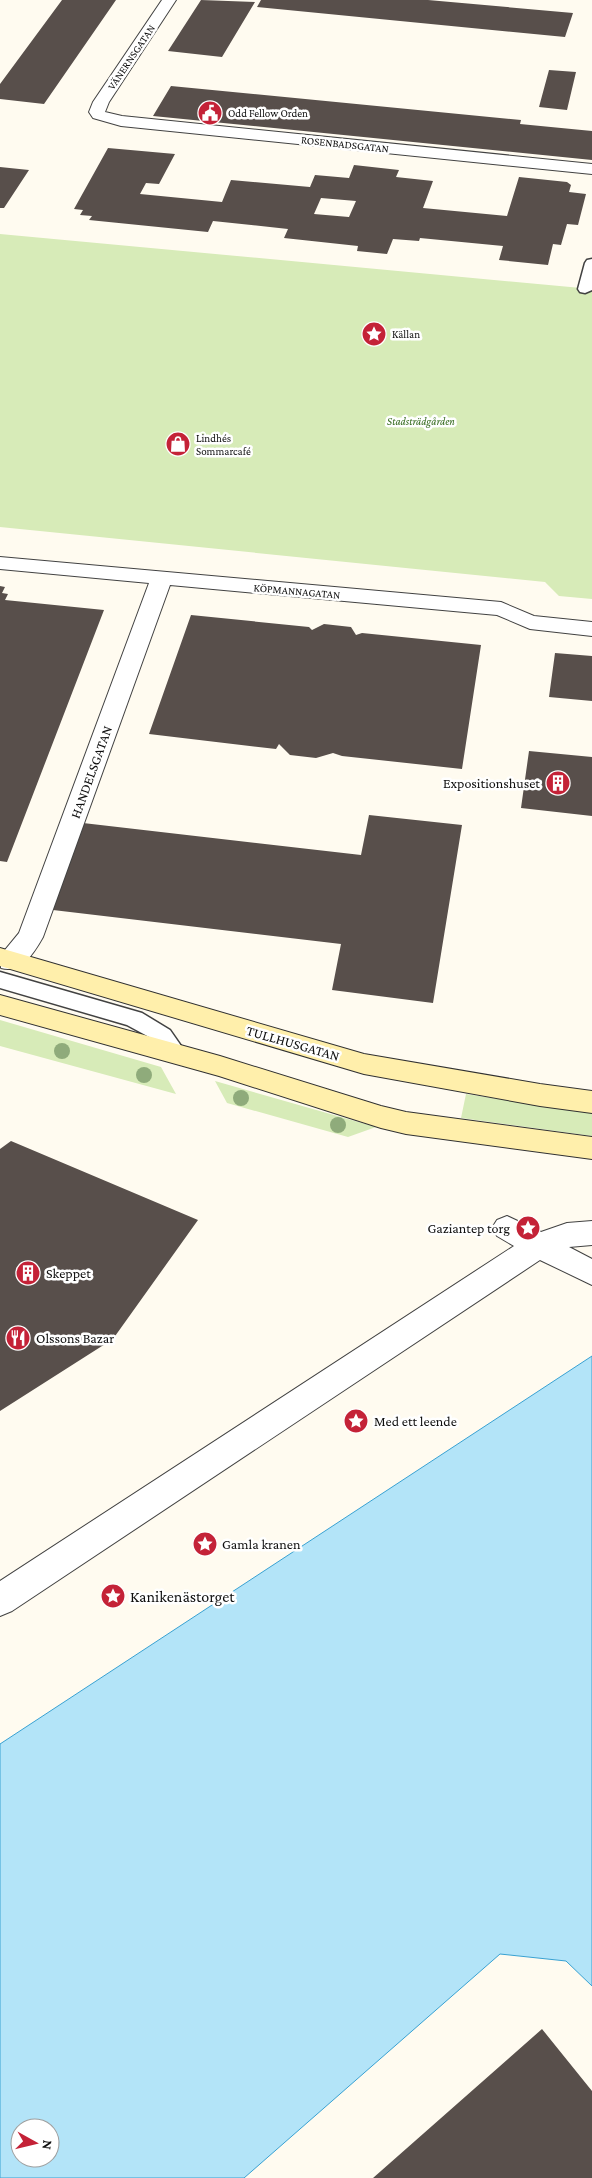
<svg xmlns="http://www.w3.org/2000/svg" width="592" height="2178" viewBox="0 0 592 2178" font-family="'Crimson Pro',serif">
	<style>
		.green { fill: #d7ebb8 }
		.water { fill: #b3e4f8; stroke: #38a1d2; fill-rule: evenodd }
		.building { fill: #584f4b; fill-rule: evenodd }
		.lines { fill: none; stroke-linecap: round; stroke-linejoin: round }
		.lane-casing { stroke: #424242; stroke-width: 3 }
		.street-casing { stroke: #424242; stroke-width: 2 }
		.secondary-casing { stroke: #313131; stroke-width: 2 }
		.lane { fill: #fff; fill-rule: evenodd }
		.street { fill: #fff; fill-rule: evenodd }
		.secondary { fill: #ffefab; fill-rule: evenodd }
		.tree { fill: #8fab7b }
		.labels { text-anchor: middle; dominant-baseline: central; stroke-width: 5; stroke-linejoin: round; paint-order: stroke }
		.far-street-label { font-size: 11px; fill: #0f0f0f; stroke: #fff }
		.far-poi-label { font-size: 11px; fill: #0f0f0f; stroke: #fff; text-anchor: start }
		.far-park-label { font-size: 11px; font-style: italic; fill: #33691c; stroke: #fff }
		.street-label { font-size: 14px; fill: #0f0f0f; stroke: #fff }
		.poi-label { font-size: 14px; fill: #0f0f0f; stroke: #fff; text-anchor: start }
		.near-poi-label { font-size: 16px; fill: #0f0f0f; stroke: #fff; text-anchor: start }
	</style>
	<rect width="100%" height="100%" fill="#fffbf0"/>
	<!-- green -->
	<path class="green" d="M0,234L592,289V599L559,596L545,582L0,527Z
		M0,1020L161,1067L176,1094L0,1046Z
		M215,1081L376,1127L348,1137L227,1103Z
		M466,1094L592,1113V1136L461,1118Z"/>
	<!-- water -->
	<path class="water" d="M592,1356V1986L566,1961L500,1954L244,2178H0V1744ZM20,2128H50V2158H20Z"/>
	<!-- building -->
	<path class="building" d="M62,0H116L44,104L0,99V84Z
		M201,0L255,2L222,57L168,51Z
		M261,0H428L573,13L565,37L257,7Z
		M549,70L576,72L567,110L539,107Z
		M171,86L521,120L520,124L592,131V160L153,116Z
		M108,148L175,154L159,184L146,183L140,194L222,202L231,180L310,187L315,175L349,178L354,165L399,170L396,177L433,181L423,208L507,216L519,177L567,182L571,185L569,192L586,194L578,225L567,224L561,245L553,244L548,265L499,260L503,246L420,238L419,241L393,239L387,254L357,251L358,246L284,238L288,229L213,221L208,232L89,220L92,216L80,215L83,210L74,209ZM321,198L356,201L349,217L314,214Z
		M0,167L29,170L4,208H0Z
		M0,586L5,587L2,593L8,594L5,600L104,610L7,862L0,861Z
		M191,615L309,627L312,630L324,624L351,627L356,635L362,633L481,645L462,769L342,756L333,753L316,758L290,755L279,744L276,749L149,734Z
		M555,653L592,656V701L549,697Z
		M529,751L592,757V816L521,808Z
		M369,815L462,825L433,1003L332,990L341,944L53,910L83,823L361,855Z
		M11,1141L198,1220L113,1339L0,1411V1149Z
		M542,2029L592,2091V2178H373Z"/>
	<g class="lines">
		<defs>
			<path id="lane" d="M592,259V290L585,293L580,292L578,289L585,263L587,260Z
				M0,972L142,1013L170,1030L186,1053L183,1059L175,1061L167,1059L151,1038L127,1025L0,988Z"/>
			<path id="street" d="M162,0H176L109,102L105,112L122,116L592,164V174L121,126L93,118L89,112L93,102Z
				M0,557L501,602L534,616L592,622V636L530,629L497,615L170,585L43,937C34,953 21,974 1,968L0,956L19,933L149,583L0,569Z
				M507,1216L541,1232L567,1223L592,1221V1245L569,1247L592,1259V1285L540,1260L12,1611L0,1616V1581L514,1246L497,1236L492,1228L497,1220Z"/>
			<path id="secondary" d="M0,948L364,1054L540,1084L592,1091V1113L540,1106L364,1074L0,966Z
				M0,995L220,1056L381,1106L406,1112L592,1137V1159L406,1134L381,1128L219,1076L0,1015Z"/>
		</defs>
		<!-- lane casing -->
		<use href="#lane" class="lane-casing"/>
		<!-- street casing -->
		<use href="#street" class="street-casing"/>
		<!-- secondary casing -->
		<use href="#secondary" class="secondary-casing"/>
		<!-- lane -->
		<use href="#lane" class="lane"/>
		<!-- street -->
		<use href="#street" class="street"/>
		<!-- secondary -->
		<use href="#secondary" class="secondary"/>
	</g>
	<!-- trees -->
	<g class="tree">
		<circle cx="62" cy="1051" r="8"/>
		<circle cx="144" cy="1075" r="8"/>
		<circle cx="241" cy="1098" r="8"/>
		<circle cx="338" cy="1125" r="8"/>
	</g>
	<!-- icons -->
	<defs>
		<symbol id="civic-disc" viewBox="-11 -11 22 22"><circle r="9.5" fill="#c42237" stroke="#fff"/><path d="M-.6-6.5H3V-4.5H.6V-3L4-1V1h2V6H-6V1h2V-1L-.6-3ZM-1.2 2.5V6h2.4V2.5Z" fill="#fff"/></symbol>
		<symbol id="sight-disc" viewBox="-11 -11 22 22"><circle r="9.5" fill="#c42237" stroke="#fff"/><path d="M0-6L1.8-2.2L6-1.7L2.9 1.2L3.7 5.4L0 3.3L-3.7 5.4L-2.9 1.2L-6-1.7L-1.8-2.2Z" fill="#fff"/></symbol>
		<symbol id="shop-disc" viewBox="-11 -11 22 22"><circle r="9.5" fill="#c42237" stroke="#fff"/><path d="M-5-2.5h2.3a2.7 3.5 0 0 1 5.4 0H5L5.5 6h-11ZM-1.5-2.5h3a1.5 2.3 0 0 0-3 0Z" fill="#fff"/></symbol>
		<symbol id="building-disc" viewBox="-11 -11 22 22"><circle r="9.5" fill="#c42237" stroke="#fff"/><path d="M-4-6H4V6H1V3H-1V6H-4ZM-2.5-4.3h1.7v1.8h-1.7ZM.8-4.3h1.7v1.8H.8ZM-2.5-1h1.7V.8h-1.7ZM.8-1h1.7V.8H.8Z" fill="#fff"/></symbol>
		<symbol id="restaurant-disc" viewBox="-11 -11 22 22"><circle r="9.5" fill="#c42237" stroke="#fff"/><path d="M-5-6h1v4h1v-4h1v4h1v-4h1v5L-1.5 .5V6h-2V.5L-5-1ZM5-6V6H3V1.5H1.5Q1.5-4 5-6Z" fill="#fff"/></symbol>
	</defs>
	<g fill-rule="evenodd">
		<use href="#civic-disc" x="196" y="99" width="28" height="28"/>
		<use href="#sight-disc" x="360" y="320" width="28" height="28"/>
		<use href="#shop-disc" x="164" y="430" width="28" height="28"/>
		<use href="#building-disc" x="544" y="769" width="28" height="28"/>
		<use href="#sight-disc" x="514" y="1214" width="28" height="28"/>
		<use href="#building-disc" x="14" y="1259" width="28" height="28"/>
		<use href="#restaurant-disc" x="4" y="1324" width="28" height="28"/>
		<use href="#sight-disc" x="342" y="1407" width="28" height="28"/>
		<use href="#sight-disc" x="191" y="1530" width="28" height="28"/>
		<use href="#sight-disc" x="99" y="1582" width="28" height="28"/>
	</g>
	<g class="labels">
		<!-- far-street labels -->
		<g class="far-street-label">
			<text transform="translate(131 57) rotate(-56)">VÄNERNSGATAN</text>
			<text transform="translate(345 144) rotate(6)">ROSENBADSGATAN</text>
			<text transform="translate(297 591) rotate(5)">KÖPMANNAGATAN</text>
		</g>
		<!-- far-poi labels -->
		<g class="far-poi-label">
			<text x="228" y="113">Odd Fellow Orden</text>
			<text x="392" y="334">Källan</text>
			<text x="196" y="438">Lindhés<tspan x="196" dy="13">Sommarcafé</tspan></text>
		</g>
		<!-- far-park labels -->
		<g class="far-park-label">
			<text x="421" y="421">Stadsträdgården</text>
		</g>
		<!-- street labels -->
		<g class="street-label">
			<text transform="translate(91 772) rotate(-70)">HANDELSGATAN</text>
			<text transform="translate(293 1043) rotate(16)">TULLHUSGATAN</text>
		</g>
		<!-- poi labels -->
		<g class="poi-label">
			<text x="540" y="783" text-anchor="end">Expositionshuset</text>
			<text x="510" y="1228" text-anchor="end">Gaziantep torg</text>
			<text x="46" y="1273">Skeppet</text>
			<text x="36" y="1338">Olssons Bazar</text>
			<text x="374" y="1421">Med ett leende</text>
			<text x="222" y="1544">Gamla kranen</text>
		</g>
		<!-- near-poi labels -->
		<g class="near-poi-label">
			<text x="130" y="1596">Kanikenästorget</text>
		</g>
	</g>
	<!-- north arrow -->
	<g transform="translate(35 2143) rotate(98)"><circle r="24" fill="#ffffff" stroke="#9f9f9f"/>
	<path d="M0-4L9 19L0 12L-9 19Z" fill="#c42237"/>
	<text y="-8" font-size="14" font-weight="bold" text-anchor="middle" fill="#0f0f0f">N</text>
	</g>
</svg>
